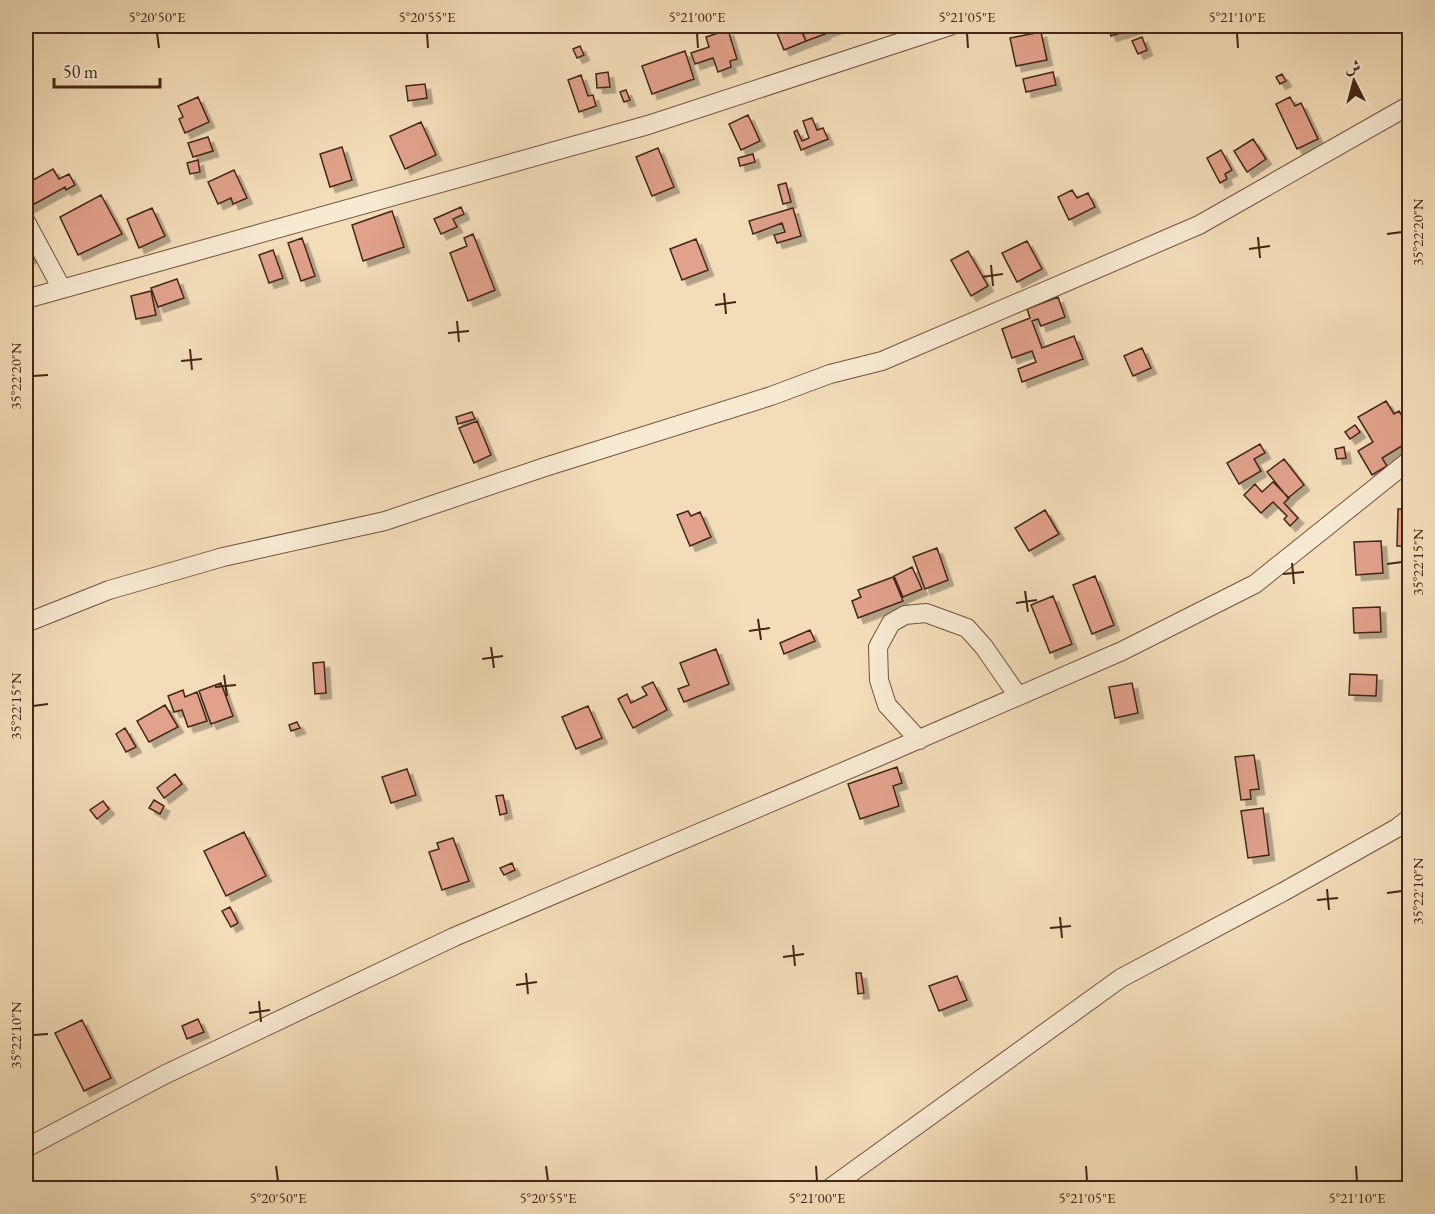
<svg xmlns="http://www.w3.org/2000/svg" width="1435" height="1214" viewBox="0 0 1435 1214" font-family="'EB Garamond',Amiri,serif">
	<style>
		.building { fill: #e1a18b; stroke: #442715; stroke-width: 1.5; filter: url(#shadow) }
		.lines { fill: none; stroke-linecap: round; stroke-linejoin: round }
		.minor-casing { stroke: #70543e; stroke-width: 20 }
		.minor { stroke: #f7e9d2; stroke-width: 18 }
		.ticks { fill: none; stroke: #442715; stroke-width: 2 }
		.neatline { fill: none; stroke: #442715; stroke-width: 2 }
		.ticks-label { font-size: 15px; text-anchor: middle; fill: #442715 }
	</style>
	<defs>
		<filter id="shadow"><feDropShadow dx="5.5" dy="5.5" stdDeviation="0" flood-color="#0004"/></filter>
	</defs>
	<rect width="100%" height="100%" fill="#f3ddb9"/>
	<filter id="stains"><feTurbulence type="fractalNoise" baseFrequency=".00333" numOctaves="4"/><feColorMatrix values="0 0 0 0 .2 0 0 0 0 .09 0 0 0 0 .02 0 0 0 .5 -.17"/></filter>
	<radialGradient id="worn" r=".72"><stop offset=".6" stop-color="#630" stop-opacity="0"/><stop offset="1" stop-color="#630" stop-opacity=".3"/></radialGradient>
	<!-- building -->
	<path class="building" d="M774,26H799L806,41L784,50Z
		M800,26H821L825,34L806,41Z
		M823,26H842L825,32Z
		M1108,26H1135L1136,28L1111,36Z
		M728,30L737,59L730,61L731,67L718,72L713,58L695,64L691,53L709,47L706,37Z
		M1041,32L1047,60L1016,66L1010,38Z
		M1142,37L1147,50L1138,54L1132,41Z
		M580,46L584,55L577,58L573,49Z
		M685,51L694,79L652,94L642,66Z
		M608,72L610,87L597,88L596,74Z
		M1053,72L1056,85L1026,92L1023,79Z
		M1282,74L1286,81L1280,84L1276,77Z
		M581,75L588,96L593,95L596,106L579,112L568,80Z
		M425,84L427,98L408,101L406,86Z
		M626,90L630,100L624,102L620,92Z
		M198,97L209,122L185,133L179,119L183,117L178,106Z
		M1290,97L1295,106L1301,103L1318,139L1297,149L1276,104Z
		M748,115L760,141L741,150L729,124Z
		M812,118L817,130L823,128L828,139L801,150L794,132L797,130L802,141L809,138L803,121Z
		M421,122L436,155L405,169L390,136Z
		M208,137L213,151L193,157L188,143Z
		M1253,139L1266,159L1247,172L1234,151Z
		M342,147L352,180L330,187L320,154Z
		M658,148L674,187L652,196L636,157Z
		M1221,150L1232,170L1225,174L1227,179L1220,183L1207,158Z
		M753,154L755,162L740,166L738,158Z
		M198,160L200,172L190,174L187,163Z
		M53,169L59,179L69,174L75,185L66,190L65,187L29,207L26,200V184Z
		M234,170L247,198L233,204L231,198L218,204L208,182Z
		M786,183L791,202L783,204L778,185Z
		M1072,190L1077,198L1088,193L1095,207L1069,220L1058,197Z
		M101,195L122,234L78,255L60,217Z
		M461,207L464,214L453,219L457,227L441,234L434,219Z
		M152,208L165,236L139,248L127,219Z
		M793,208L801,236L777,243L774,235L785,232L782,223L753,234L749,221Z
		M392,211L404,247L363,261L352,225Z
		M473,234L495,290L468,301L450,253L467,246L464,238Z
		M302,238L315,276L301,281L288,243Z
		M696,239L708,270L682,280L670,249Z
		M30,240L37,253L26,260V242Z
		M1027,241L1042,269L1017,282L1002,253Z
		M273,250L283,278L269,283L259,255Z
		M968,251L988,286L971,296L951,260Z
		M177,279L184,298L158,307L151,288Z
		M151,291L156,315L136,319L131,296Z
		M1058,297L1065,317L1041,326L1038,319L1032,321L1042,348L1074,336L1083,359L1022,382L1018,369L1036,362L1032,351L1012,358L1002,329L1030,318L1027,309Z
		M1142,348L1151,368L1133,376L1124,356Z
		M1386,401L1394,414L1399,411L1410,428V441L1382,458L1387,466L1372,475L1358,451L1373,442L1358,417Z
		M472,412L475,419L458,424L456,417Z
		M477,421L491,455L474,463L459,428Z
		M1355,425L1360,432L1350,439L1345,432Z
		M1260,444L1265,453L1254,459L1261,471L1239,484L1227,463Z
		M1344,447L1346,458L1337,459L1335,449Z
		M1284,459L1304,485L1288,498L1267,472Z
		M1273,482L1289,498L1284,503L1298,518L1290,526L1284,519L1287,516L1273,502L1261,513L1244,495L1255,484L1262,492Z
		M1398,509H1410V546H1397Z
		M1045,510L1059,534L1029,551L1015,528Z
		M688,511L691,516L700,512L711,537L690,546L677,515Z
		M1381,541L1383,573L1356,575L1354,542Z
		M937,548L948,580L925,589L913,557Z
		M912,567L922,589L903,597L894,576Z
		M1095,576L1114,625L1092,634L1073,585Z
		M893,577L903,601L858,618L852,601L861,597L858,590Z
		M1053,596L1072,644L1050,653L1031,605Z
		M1380,607L1381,632L1354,633L1353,608Z
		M810,630L815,641L784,654L780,643Z
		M716,649L729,684L684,702L678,689L689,685L680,663Z
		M324,662L326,693L315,694L313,663Z
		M1350,674L1377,675L1376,696L1349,695Z
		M653,682L667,710L633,728L618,699L627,694L631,703L647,695L642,687Z
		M221,683L233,716L211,724L199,691Z
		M1132,683L1138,713L1115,718L1109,687Z
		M183,690L185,697L197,692L207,721L188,727L182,710L174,712L168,696Z
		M165,705L178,727L149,742L137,721Z
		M588,706L602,738L576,749L562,717Z
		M297,722L300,728L291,731L289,725Z
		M125,728L136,747L126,752L116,734Z
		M1254,755L1259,789L1250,790L1251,799L1241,800L1235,757Z
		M897,767L902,783L893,786L899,806L860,819L848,784Z
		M407,769L416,795L391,803L382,777Z
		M175,774L182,784L164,798L157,788Z
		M503,795L507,813L500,815L496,796Z
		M154,800L164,806L160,814L149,808Z
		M103,801L109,809L97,819L90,810Z
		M1263,808L1269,855L1248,858L1241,811Z
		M244,832L266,876L226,896L204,851Z
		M453,838L469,881L442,890L429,852L439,849L437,843Z
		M512,863L515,870L504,875L500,868Z
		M230,907L238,923L231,927L222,911Z
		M856,973H861L864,993L858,994Z
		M957,976L967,1000L939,1011L929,986Z
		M198,1019L204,1032L187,1039L182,1026Z
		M82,1020L111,1078L84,1091L55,1033Z"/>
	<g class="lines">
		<defs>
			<path id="minor" d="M26,222L62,289
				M26,299L648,125L950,26
				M26,623L109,590L223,557L385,521L545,467L771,396L830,374L882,361L1199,225L1410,105
				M919,740L887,705L879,680L878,647L891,623L905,615L926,613L967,628L984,647L1018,696
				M26,1148L164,1075L454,937L885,754L1122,651L1255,584L1410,460
				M830,1188L1121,978L1283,892L1397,828L1410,818"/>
		</defs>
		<!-- minor casing -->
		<use href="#minor" class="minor-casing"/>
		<!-- minor -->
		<use href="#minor" class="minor"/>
	</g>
	<!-- ticks -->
	<path class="ticks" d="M157,33L159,48M427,33L428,48M697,33L698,48M967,33L968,48M1237,33L1238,48M1387,234L1402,232M1258,237L1260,258M1249,249L1270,246M991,265L993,286M982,277L1003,274M724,293L726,314M715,305L736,302M457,321L459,342M448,333L469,331M190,349L192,370M181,361L202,359M33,376L48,375M1292,563L1294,584M1387,564L1402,562M1283,574L1304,572M1025,591L1028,612M1016,603L1037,600M758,619L761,640M749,631L770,628M491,647L494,668M482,659L503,656M224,675L227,696M215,687L236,685M33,706L48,704M1327,889L1329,910M1387,893L1402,891M1317,900L1338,898M1060,917L1062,938M1050,928L1071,926M793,945L795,966M783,957L804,954M526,973L528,994M516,985L537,982M259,1001L261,1022M249,1013L270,1010M33,1035L48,1034M276,1166L278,1181M546,1166L548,1181M816,1166L817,1181M1086,1166L1087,1181M1356,1166L1357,1181"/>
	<!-- margin -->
	<rect width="1435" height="1214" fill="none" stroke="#f3ddb9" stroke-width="66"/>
	<!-- north arrow -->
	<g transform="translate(1354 81) rotate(354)" stroke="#f7e9d2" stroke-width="4.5" paint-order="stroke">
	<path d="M0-4.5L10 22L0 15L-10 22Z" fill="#442715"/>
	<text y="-9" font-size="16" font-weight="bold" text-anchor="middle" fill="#442715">ش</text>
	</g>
	<!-- scale -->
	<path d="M54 78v9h106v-9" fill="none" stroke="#442715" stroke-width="3"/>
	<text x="63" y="78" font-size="18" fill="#442715" stroke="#f7e9d2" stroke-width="4.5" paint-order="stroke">50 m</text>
	<rect x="33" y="33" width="1369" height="1148" class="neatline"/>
	<g class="ticks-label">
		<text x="157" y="22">5°20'50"E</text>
		<text x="427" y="22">5°20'55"E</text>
		<text x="697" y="22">5°21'00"E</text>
		<text x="967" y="22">5°21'05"E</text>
		<text x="1237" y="22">5°21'10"E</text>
		<text transform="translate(1418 232) rotate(-90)" y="5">35°22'20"N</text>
		<text transform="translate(16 376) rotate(-90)" y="5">35°22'20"N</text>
		<text transform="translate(1418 562) rotate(-90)" y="5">35°22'15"N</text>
		<text transform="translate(16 706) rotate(-90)" y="5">35°22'15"N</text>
		<text transform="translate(1418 891) rotate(-90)" y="5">35°22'10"N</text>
		<text transform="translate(16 1035) rotate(-90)" y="5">35°22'10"N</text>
		<text x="278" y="1203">5°20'50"E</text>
		<text x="548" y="1203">5°20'55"E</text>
		<text x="817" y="1203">5°21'00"E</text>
		<text x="1087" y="1203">5°21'05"E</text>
		<text x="1357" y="1203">5°21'10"E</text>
	</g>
	<rect width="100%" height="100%" filter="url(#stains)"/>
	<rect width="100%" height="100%" fill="url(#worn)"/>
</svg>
